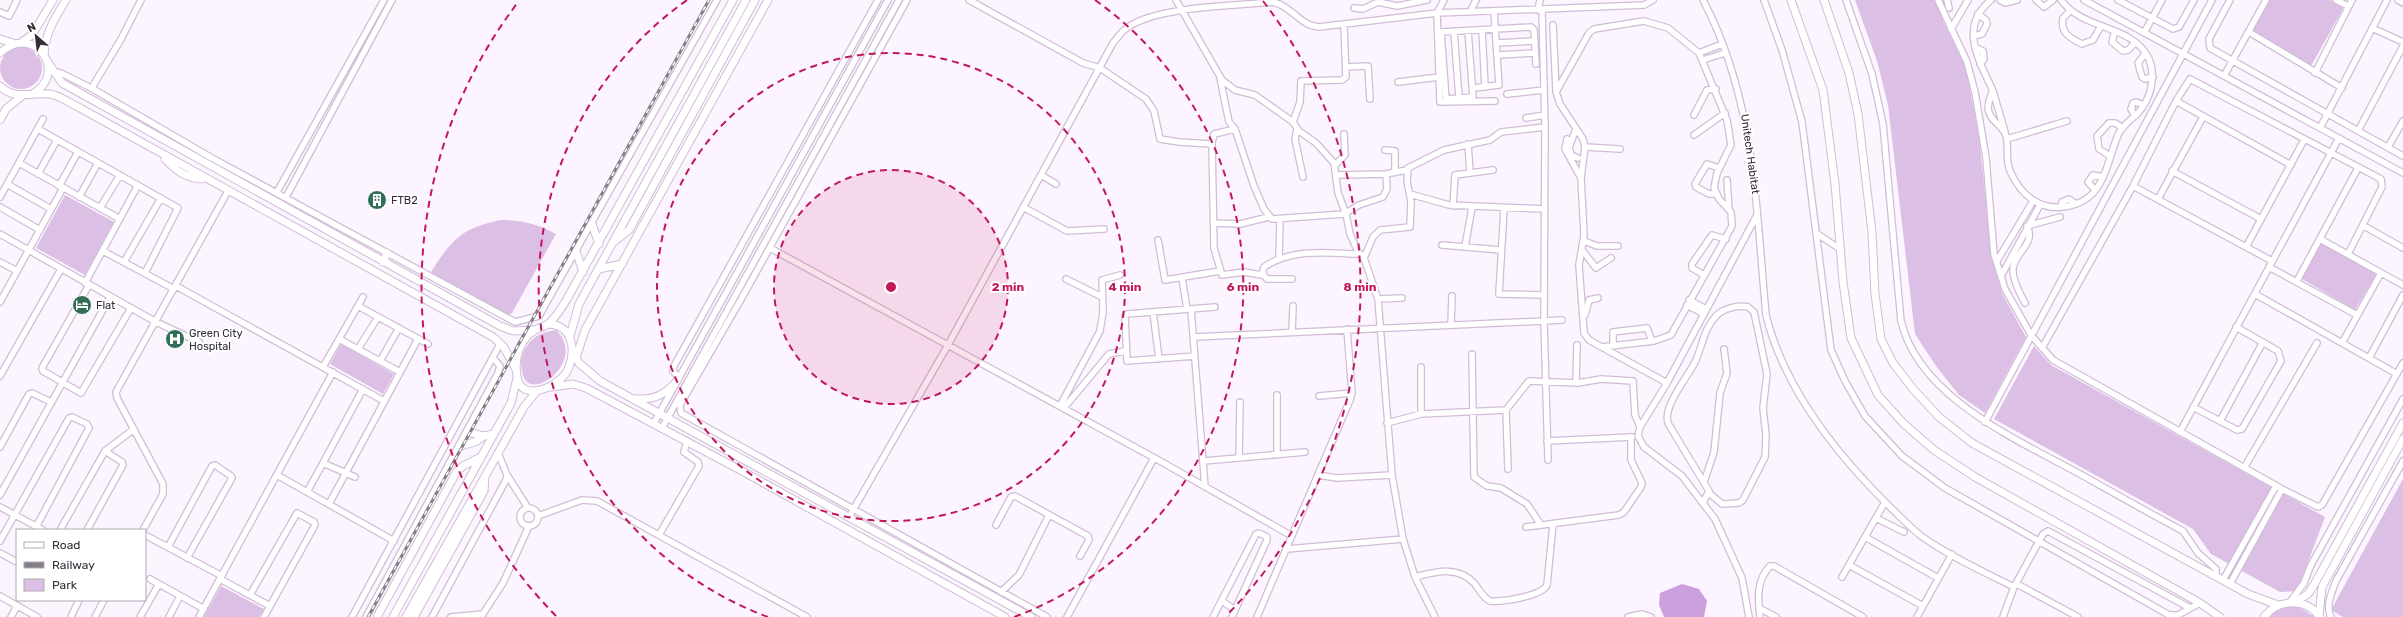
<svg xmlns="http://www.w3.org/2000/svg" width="2403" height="617" viewBox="0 0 2403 617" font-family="Rubik,sans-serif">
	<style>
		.green { fill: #dbbfe5 }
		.water { fill: #cca0dc }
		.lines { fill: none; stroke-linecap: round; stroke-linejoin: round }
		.street-casing { stroke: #d0bcd7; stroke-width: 8 }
		.secondary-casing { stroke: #d0bcd7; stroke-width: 9 }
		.street { stroke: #fff; stroke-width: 5.5 }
		.secondary { stroke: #fff; stroke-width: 7 }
		.rail-casing { stroke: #857d88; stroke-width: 3 }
		.rail { stroke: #fff; stroke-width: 1.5; stroke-dasharray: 4.5; stroke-linecap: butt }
		.ring { fill: none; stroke: #c2185b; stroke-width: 2; stroke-dasharray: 7 5 }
		.labels { text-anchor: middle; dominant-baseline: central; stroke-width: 4; stroke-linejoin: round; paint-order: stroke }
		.street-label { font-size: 11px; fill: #342c37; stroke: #fff }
		.poi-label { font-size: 11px; fill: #342c37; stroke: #fff; text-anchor: start }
		.centre { fill: #c2185b; stroke: #fff; stroke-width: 2 }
		.ring-label { font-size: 12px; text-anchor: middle; font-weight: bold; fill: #c2185b; stroke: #fff; stroke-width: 4; stroke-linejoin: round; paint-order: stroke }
	</style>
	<rect width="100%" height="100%" fill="#fcf4ff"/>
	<!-- green -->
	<path class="green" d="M1855,0H1935L1944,23L1966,68L1979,137L1992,259L2002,293L2026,337L1985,413L1959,395L1936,366L1915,334L1888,105L1877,61Z
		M2268,0H2330L2344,7L2311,66L2251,32Z
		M0 68a21 21 0 1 1 42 0a21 21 0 1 1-42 0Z
		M65,195L114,222L85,275L36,248Z
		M501,220C523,220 538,224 556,234L512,313L508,315L431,272C452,239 462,228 501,220Z
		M2321,243L2377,273L2355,310L2302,279Z
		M556,330C588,360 531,404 523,375C520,365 521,359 524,351C531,337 541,332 556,330Z
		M341,344L394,374L383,394L330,364Z
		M2034,346L2051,365L2325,517L2297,591L2280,592L2211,554L2193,529L1994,419Z
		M2403,479V617H2343L2331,610Z
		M221,586L264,609L259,617H204Z
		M2288,606L2299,607L2315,617H2269L2279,609Z"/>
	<!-- water -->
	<path class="water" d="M1682,584L1699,589L1707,601L1704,617H1664L1659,605L1660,593Z"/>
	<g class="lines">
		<defs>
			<path id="street" d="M141,0L120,41L94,84L93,89L210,157L515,322L539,316L717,0
				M969,0L1083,63L1100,68L1146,99L1154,111L1160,139L1179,142L1211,144
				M1176,0L1222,80L1235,90L1255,95L1293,122L1299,131L1316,143L1334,163L1338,193L1346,214L1350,234L1358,252L1364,258L1378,299L1392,475L1403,539L1415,577L1435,617
				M1444,0L1437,13L1440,102L1495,101
				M1703,0C1755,98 1756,208 1766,315C1784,389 1837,455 1890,507C1901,517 1911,529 1924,538C1951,557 1984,572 2014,587
				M1764,0L1782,50L1802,122L1831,350L1845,381L1865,416L1902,456L1945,488L2169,615H2178L2200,603
				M1846,0L1872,74L1883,124L1901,321C1919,398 2018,440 2080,474C2114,493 2149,513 2183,531L2198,553L2216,569V576
				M1938,0L1967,62L1975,92L1986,158L1994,254L2005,289L2031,335L2053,360L2282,489L2318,507L2322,505L2403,363
				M1947,0L1949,8
				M1991,0C1958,27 1979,60 1993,91C1977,123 2006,120 2007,141C2008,151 2006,162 2010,171C2021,196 2041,212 2069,206C2078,204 2087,200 2093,193C2108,176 2110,152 2119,133C2123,125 2132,119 2138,113C2151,99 2156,77 2149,59C2133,24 2083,31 2061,0
				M2000,0L2005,3L2017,0
				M2036,0L2044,7L2053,0
				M2084,0L2403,173
				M2118,0L2173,29L2179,27L2194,0
				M2230,0L2209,39L2210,48L2403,156
				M2336,0L2348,6
				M2398,0L2403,3
				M1354,8L1363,9L1378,2L1397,6L1427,0
				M1538,10L1540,0
				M2070,11L2063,18C2060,33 2070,38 2082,44L2093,40L2101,26
				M0,12L9,16L17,0
				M1470,12L1476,0
				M1553,25L1556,90
				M2372,28L2403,42
				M1951,29L1968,0
				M1482,30L1485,87
				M1454,31L1459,98
				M1468,31L1473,97L1446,99L1441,32L1531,27L1534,30L1536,64
				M2115,31L2112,42L2123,51L2128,50L2135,43
				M2249,32L2342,88
				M2144,33L2162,0
				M1974,36L1982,34L1987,24L1986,20L1978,14
				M1496,43L1535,41
				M1975,47L1983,51L1984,59L1980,64
				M1699,53L1722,44
				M2145,54L2138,63L2142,77L2145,79L2153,77
				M1497,55L1535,53
				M1703,60L1725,53
				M1346,67L1368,66L1370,99
				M53,72L61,73L93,89
				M2315,73L2352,0
				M2224,76L2266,0
				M1220,78L1229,122L1235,129L1254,186L1264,209L1272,219L1344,214L1359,205L1383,197L1387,189L1386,174
				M1398,82L1439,77
				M1473,88L1499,85L1494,12
				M1993,91L2005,132
				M1507,94L1544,90
				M2176,101L2291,165
				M1694,115L1707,90L1716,89
				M2135,116L2131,109L2133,103L2136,102L2143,105
				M1526,118L1545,115
				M1293,122L1300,102L1301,81L1342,80L1346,77L1344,25
				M2320,128L2387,0
				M38,129L178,208L145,273
				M1235,129L1214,134L1212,142L1214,248L1222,275L1244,272L1262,275L1264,267C1293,248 1326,253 1359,254
				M1297,129L1295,139L1303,177
				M1576,129L1569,147L1571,155L1578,158
				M2358,131L2403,46
				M1694,135L1725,113
				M1567,139L1565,149L1581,178
				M2007,139L2067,121
				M1468,144L1470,173
				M1585,147L1620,149
				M2388,147L2403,121
				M1385,150L1395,151V172
				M2110,156L2099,149L2097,136L2109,123H2115L2123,128
				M19,163L120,219
				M1335,165L1345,155L1344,134
				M2172,171L2261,219
				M38,174L57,140
				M1041,175L1056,184
				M1336,175L1386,174L1407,170
				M1727,180L1729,209
				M7,184L51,209
				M59,186L78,152
				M2133,186L2272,261
				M2095,190L2088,182L2093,175L2103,177
				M277,192L384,0
				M1410,194L1449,205L1545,209
				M1716,194H1709L1696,187L1695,184L1707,164L1719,168
				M0,197L43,119
				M79,197L98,163
				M286,197L392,0
				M2158,199L2203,117
				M1453,206L1455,175L1493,170
				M0,207L40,230
				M1023,207L1067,231L1104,229
				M2061,207L2062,202L2069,199L2076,204
				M100,208L120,175
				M1504,208L1499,294L1544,295
				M1213,223L1240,224L1269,217
				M2364,226L2403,248
				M1816,233L1840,249
				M0,234L156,322L199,342
				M2320,239L2403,285
				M1158,240L1165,280L1220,271
				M1584,241L1597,246H1618
				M1442,245L1501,250
				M1465,247L1472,207
				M2246,247L2304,140
				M770,248L1160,461L1292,536
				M1582,250L1596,268L1611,258
				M103,251L174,289
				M1279,257L1280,221
				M1364,258L1373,237L1380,230L1410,227L1411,202L1407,181L1408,168L1444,150L1490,140L1501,132L1545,127
				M1997,261L2033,201
				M0,262L17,271
				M124,262L161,198
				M2269,267L2357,315
				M1263,274L1267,279H1292
				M1704,275L1692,268V264L1712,235L1726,239
				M2001,276L2040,205
				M1182,278L1187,309
				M1066,279L1102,297
				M2297,281L2358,168
				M85,283L138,185
				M89,285L42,368L43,371L81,393L131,308
				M176,286L384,401
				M2255,294L2397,374
				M1378,299L1402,298
				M1689,300L1706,309
				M740,301L680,405L681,413L1047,617
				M0,302L63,188
				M739,303L907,0
				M2025,303C2020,294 2012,278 2013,268C2016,251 2036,244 2027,226L2060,217
				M1687,305L1704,314
				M358,306L428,344
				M1191,309L1205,487
				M1153,312L1159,359
				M1585,315L1589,300L1598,298
				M1451,325L1452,296
				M1292,332L1293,306
				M1194,337L1544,321L1545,127L1542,10
				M339,339L400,372
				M2342,343L2381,273
				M1613,345V332L1647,328L1652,341
				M1602,347L1654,341L1671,335L1732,226L1731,212L1719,199L1714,188L1717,173L1731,145L1727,120L1699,53L1668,28L1644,21L1594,29L1589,33L1556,92L1560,104L1583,139L1585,147L1581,178L1584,235L1579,265L1584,333L1589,340L1667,383
				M2042,348L2133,186L2176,101L2190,79L2381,179L2382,187L2348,254
				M358,349L378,317
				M1472,354L1474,477L1487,486L1501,488L1527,504L1541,525
				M1195,356L1127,361L1125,316L1127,314L1215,307
				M2369,358L2403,295
				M380,361L399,328
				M323,367L363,297
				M0,376L61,269
				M679,378L673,371L674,366L878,0
				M1576,383L1577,345
				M1319,396L1352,393
				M1060,406L1100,331L1103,312L1102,280L1120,275
				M2193,407L2237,430L2242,429L2281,361L2278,351L2236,327
				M1064,408L1109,354L1125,351
				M1506,410L1508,469
				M1421,414V367
				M2220,421L2263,342
				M1985,422L2212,0
				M654,423L888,0
				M1387,423L1421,414L1506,410L1529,381L1578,383L1601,379L1633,381L1635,415L1640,427
				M662,428L899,0
				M2180,432L2339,138
				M1547,441L1632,437
				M0,447L29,394L32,393L51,402
				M1277,455V395
				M1239,458L1240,402
				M1548,460L1544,321L1562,320
				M1204,461L1305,452
				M2244,468L2317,343
				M277,475L394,541
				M507,475L528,508
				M1318,475L1337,478L1392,475
				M355,477L323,463L363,389
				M1704,482L1714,452L1720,393L1727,373L1724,349
				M307,492L323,463
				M0,495L110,297
				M1703,503L1709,491L1669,425C1660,409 1688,377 1695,362C1703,346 1703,329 1717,315C1724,308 1739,305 1748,307L1754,312L1767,374L1763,408L1766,435L1765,457L1743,500L1739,503L1722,504L1709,493
				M329,504L418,339
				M0,507L43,530
				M520 517a9 9 0 1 1 18 0a9 9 0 1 1-18 0Z
				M538,516L582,500L597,501L807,617
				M849,517L948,345L1113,43C1118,37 1122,31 1128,27C1159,6 1234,6 1273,2C1292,6 1300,26 1319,27L1437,13L1644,5L1653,0
				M1876,518L1904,532
				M996,525L1011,497L1015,496L1088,536L1089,540L1080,556
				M1526,527L1619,515L1624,512L1641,487L1642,483L1631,460V437
				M60,530L105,451L134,429
				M87,530L123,465L122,462L105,451
				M143,530L163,494V484L117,398L116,392L228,191
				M145,535L222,576
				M659,535L699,466L698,462L684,452L687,441
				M1865,537L1938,578
				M0,541L69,418L72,417L87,424L89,428L36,527
				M168,547L212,466L215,465L231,476L232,478L187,558
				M1287,549L1403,539
				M0,553L17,562
				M1849,565L1923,606
				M1415,577C1435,572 1458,565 1474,583C1480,590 1482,597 1490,601C1503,602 1542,596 1547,585L1553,524
				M1842,577L1885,502
				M150,579L204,609
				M220,579L270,606
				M2223,580L2276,486
				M2017,584L2078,617
				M2230,584L2282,489
				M1001,592L1019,575L1049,515
				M250,595L297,513L314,522L315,525L264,617
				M0,596L37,617
				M2290,602L2304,583L2311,565L2403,399
				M1759,608L1776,617
				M11,617L17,606
				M71,617L79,600
				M95,617L104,600
				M140,617L159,584
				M169,617L180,596
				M199,617L333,372
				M352,617L500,344
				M366,617L498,373L500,366L493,358
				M432,617L506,480L507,475L498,453
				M451,617L483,614
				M481,617L503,583L529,526
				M1067,617L1154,458
				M1213,617L1256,534L1259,533L1267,537V540L1235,610L1222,601
				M1232,617L1235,610
				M1257,617L1350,400L1352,393L1347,329
				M1628,617L1642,614L1651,617
				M1749,617L1742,578L1715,519L1682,476L1644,447L1638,436L1640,427L1667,383L1757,215
				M1760,617C1758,598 1756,581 1770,566H1774L1863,617
				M1917,617L1952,554
				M2003,617L2014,587L2043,534L2048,531L2190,608
				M2331,617C2325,606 2332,592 2336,581L2403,461"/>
			<path id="secondary" d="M1791,0L1823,90L1835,184L1843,282L1851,338L1878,395L1903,423L1934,450L1975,477L2200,603L2220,617
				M1824,0L1849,73L1858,114L1872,232L1875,294L1881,339L1893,363L1913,389L1939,417L1972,443L2248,594L2278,605
				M0,39L13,43
				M22,42L32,35L53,0
				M0,53C36,21 69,75 32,94
				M44,55C45,33 55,18 66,0
				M47,61L62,83L500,326L513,331L534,330
				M0,86C16,102 35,90 54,95C63,98 72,104 80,108L493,337L503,346L516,369
				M0,120L6,109L23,95
				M165,159C176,171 186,178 202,179
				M592,224L599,244
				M615,241L629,230L755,0
				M576,251L583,272
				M383,262L387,253
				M599,269L622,264
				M548,324C572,325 576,348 569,367C563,386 520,405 517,376C514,359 519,340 535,330C539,327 545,327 548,324C556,318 562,307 567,299L733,0
				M570,336L579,304L746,0
				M573,353L579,363L600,381L1031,617
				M576,358L585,330L768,0
				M551,387L573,384L586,388L744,472L1005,617
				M635,399C654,400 665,395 677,381
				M467,432L484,436L494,434
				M460,446L475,442L484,436
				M2295,602L2308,594L2314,585L2403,423
				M2319,616L2322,587L2403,439
				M377,617L457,471L463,466L481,457
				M393,617L511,403L517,378
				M406,617L524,407L536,392
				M414,617L484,491L485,476
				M2264,617C2278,599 2306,597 2320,617"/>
		</defs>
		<!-- street casing -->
		<use href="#street" class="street-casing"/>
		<!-- secondary casing -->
		<use href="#secondary" class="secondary-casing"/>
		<!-- street -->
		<use href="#street" class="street"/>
		<!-- secondary -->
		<use href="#secondary" class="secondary"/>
		<defs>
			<path id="rail" d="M368,617L709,0"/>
		</defs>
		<!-- rail casing -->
		<use href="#rail" class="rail-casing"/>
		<!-- rail -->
		<use href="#rail" class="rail"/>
	</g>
	<!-- distance rings -->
	<circle cx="891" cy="287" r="117" fill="#c2185b" fill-opacity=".12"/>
	<g class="ring">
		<circle cx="891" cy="287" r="117"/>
		<circle cx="891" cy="287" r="234"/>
		<path d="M768 617A352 352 0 0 1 687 0M1095 0A352 352 0 0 1 1014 617"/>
		<path d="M556 616A469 469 0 0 1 519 1M1263 1A469 469 0 0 1 1226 616"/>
	</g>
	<!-- icons -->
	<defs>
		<symbol id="building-disc" viewBox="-11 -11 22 22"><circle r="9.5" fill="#326d57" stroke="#fff"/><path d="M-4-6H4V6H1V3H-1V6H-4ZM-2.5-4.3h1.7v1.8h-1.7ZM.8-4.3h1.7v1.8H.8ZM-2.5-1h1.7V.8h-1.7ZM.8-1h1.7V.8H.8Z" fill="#fff"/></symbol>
		<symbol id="hotel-disc" viewBox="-11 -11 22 22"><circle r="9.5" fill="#326d57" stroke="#fff"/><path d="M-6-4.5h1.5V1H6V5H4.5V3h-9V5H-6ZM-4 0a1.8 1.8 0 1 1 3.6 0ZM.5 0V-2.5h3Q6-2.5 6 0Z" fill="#fff"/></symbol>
		<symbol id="hospital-disc" viewBox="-11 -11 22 22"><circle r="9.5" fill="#326d57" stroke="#fff"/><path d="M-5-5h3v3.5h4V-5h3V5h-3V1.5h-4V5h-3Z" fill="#fff"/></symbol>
	</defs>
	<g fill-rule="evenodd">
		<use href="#building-disc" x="366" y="189" width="22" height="22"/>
		<use href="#hotel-disc" x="71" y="294" width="22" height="22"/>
		<use href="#hospital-disc" x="164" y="328" width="22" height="22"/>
	</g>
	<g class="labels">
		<!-- street labels -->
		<g class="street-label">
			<text transform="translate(1750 154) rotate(82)">Unitech Habitat</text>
		</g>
		<!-- poi labels -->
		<g class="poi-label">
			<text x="391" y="200">FTB2</text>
			<text x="96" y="305">Flat</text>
			<text x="189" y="333">Green City<tspan x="189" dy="13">Hospital</tspan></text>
		</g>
	</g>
	<circle cx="891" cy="287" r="6" class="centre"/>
	<g class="ring-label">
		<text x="1008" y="291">2 min</text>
		<text x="1125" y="291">4 min</text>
		<text x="1243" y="291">6 min</text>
		<text x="1360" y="291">8 min</text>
	</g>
	<!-- legend -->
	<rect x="16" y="529" width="130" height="72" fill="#ffffff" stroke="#aeabaf"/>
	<rect x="24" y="542" width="20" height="6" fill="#ffffff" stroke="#aeabaf"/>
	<text x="52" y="549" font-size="12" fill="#342c37">Road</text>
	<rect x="24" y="562" width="20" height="6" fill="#857d88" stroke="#aeabaf"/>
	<text x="52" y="569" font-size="12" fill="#342c37">Railway</text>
	<rect x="24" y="579" width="20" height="12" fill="#dbbfe5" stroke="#aeabaf"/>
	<text x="52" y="589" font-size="12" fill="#342c37">Park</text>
	<!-- north arrow -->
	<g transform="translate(36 36) rotate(332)" stroke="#ffffff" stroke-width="3" paint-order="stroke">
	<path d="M0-3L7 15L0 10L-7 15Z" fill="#342c37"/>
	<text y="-6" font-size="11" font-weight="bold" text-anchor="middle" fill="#342c37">N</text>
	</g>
</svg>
